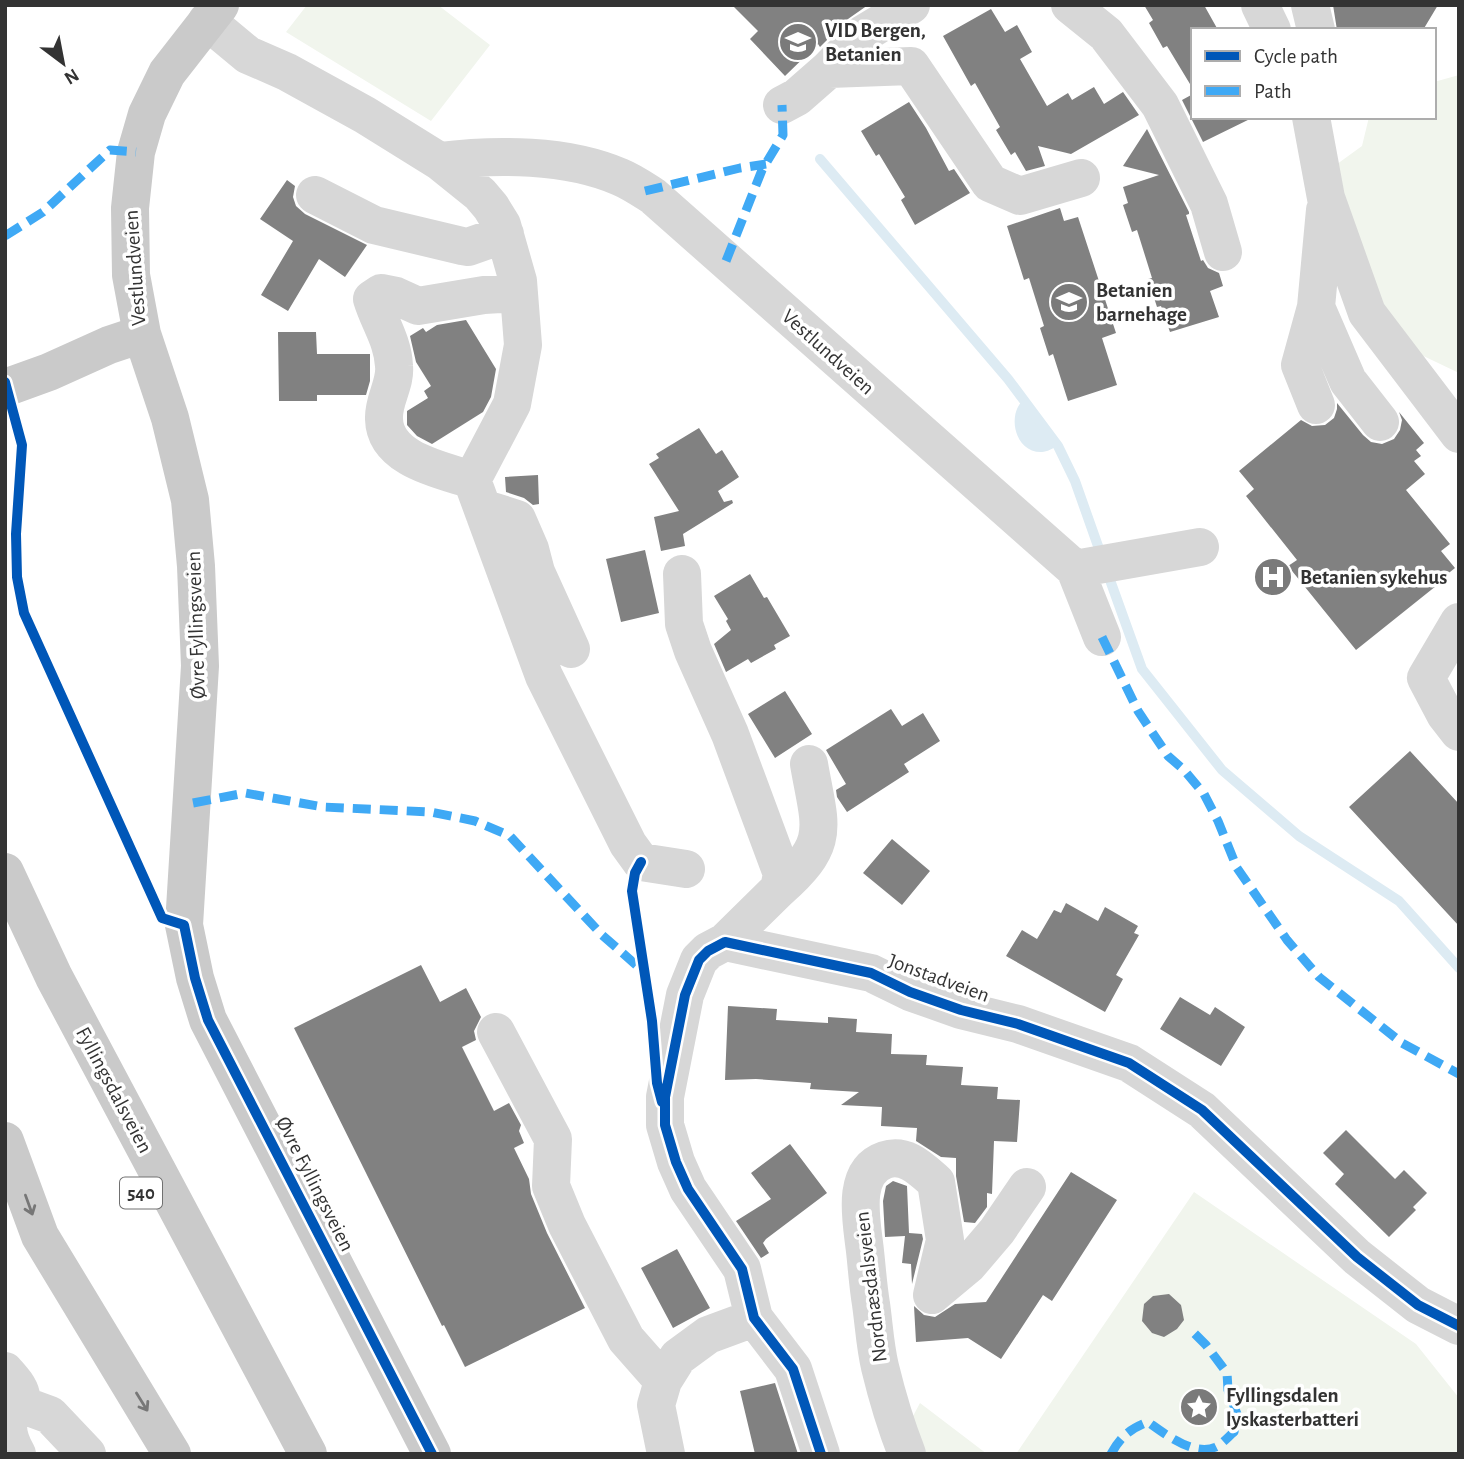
<svg xmlns="http://www.w3.org/2000/svg" width="1464" height="1459" viewBox="0 0 1464 1459" font-family="'Alegreya Sans',sans-serif">
	<style>
		.green { fill: #f1f5ed }
		.water { fill: #ddebf3 }
		.lines { fill: none; stroke-linecap: round; stroke-linejoin: round }
		.stream { stroke: #ddebf3; stroke-width: 10 }
		.building { fill: #818181 }
		.minor { stroke: #d7d7d7; stroke-width: 38 }
		.major { stroke: #cacaca; stroke-width: 38 }
		.quiet { stroke: #3fa9f5; stroke-width: 9; stroke-dasharray: 18 9; stroke-linecap: butt }
		.cycleway-casing { stroke: #fff; stroke-width: 15 }
		.cycleway { stroke: #0057b8; stroke-width: 10 }
		.oneway { stroke: #777 }
		.labels { text-anchor: middle; dominant-baseline: central; stroke-width: 7; stroke-linejoin: round; paint-order: stroke }
		.shield { fill: #fff; stroke: #707070; stroke-width: 2 }
		.shield-label { font-size: 19px; font-weight: bold; fill: #333 }
		.poi-label { font-size: 21px; font-weight: bold; fill: #333; stroke: #fff; text-anchor: start }
		.street-label { font-size: 21px; fill: #333; stroke: #fff }
	</style>
	<rect width="100%" height="100%" fill="#fff"/>
	<!-- green -->
	<path class="green" d="M307,5H438L490,45L431,121L286,32Z
		M1459,75V373L1413,351L1341,242L1315,180L1362,146L1369,117H1434V82Z
		M1194,1192L1416,1344L1459,1398V1454H1016Z
		M920,1403L987,1454H911L905,1431Z"/>
	<!-- water -->
	<path class="water" d="M1024,399L1058,446C1053,448 1047,452 1042,452C1015,453 1006,415 1024,399Z"/>
	<g class="lines">
		<!-- stream -->
		<path class="stream" d="M820,159L1008,379L1058,446L1075,481L1098,546
			M1110,580L1142,669L1222,770L1299,836L1399,901L1459,968"/>
	</g>
	<!-- building -->
	<path class="building" d="M732,5H868L848,19L820,47L818,44L785,76L750,39L758,31Z
		M1144,5H1204L1218,30H1193V89L1167,46L1163,48L1149,23L1153,20Z
		M1333,5H1438L1423,30H1337Z
		M991,9L1005,32L1017,25L1032,52L1020,59L1047,106L1068,93L1072,100L1094,87L1104,104L1123,92L1139,115L1071,154L1038,146L1045,166L1026,171L1015,152L1011,155L996,130L1000,127L975,83L971,86L943,36Z
		M1193,94V117H1254L1203,142L1182,100Z
		M909,102L926,128L949,171L954,169L970,193L915,225L901,200L905,197L879,154L876,156L861,131Z
		M1147,129L1189,212V214L1186,215L1201,261L1203,260L1208,268L1219,273L1223,286L1210,291L1219,317L1170,332L1161,306L1157,307L1148,279L1152,278L1137,230L1132,232L1123,205L1128,203L1123,187L1159,175L1123,166Z
		M287,180L295,186L293,197L296,206L305,214L367,245L345,277L319,259L288,311L261,295L293,241L260,219Z
		M1060,208L1064,221L1078,217L1116,333L1102,338L1117,385L1068,401L1053,354L1049,356L1040,328L1044,326L1029,278L1024,280L1007,226Z
		M466,320L496,369L491,397L483,412L432,444L417,436L407,425V411L428,398L424,391L431,386L416,362L410,336L423,328L426,332L437,325Z
		M278,332H316L317,354H370V381L366,395H317V401H279Z
		M1337,403L1363,435L1371,442L1382,444L1394,439L1400,430L1402,420L1399,412L1424,443L1416,450L1421,456L1414,461L1425,474L1406,490L1450,544L1441,551L1455,568L1435,584L1436,586L1356,650L1288,566L1297,560L1246,496L1254,489L1239,471L1301,420L1312,426L1325,425L1334,418L1337,409Z
		M699,428L716,454L722,450L739,477L718,491L724,502L732,500L733,503L683,534L685,546L661,551L654,517L679,511L649,464L659,458L656,454Z
		M538,475L539,504L533,505L524,498L506,492L505,477Z
		M645,550L659,613L621,622L606,559Z
		M750,574L764,598L767,597L790,636L774,645L776,649L751,663L748,659L726,672L714,644L731,630L726,621L728,619L714,596Z
		M785,691L812,734L775,758L748,714Z
		M891,709L902,726L923,713L940,741L904,764L909,772L847,812L837,797L836,790L846,784L826,750Z
		M1410,751L1459,804V926L1349,807Z
		M892,839L930,871L902,905L863,873Z
		M1066,903L1098,921L1105,907L1138,926L1134,933L1139,935L1116,975L1123,979L1105,1012L1006,956L1022,930L1037,939L1054,910L1061,913Z
		M421,965L440,1002L466,988L481,1017L474,1031L476,1040L462,1047L494,1111L509,1103L521,1125L519,1131L524,1143L514,1148L529,1179L531,1194L547,1233L585,1308L465,1367L444,1325L442,1326L294,1028Z
		M1180,997L1210,1015L1215,1007L1245,1027L1221,1066L1160,1029Z
		M728,1006L777,1009L776,1020L828,1023V1017L857,1019L856,1032L892,1034L891,1054L927,1055L926,1065L963,1067L961,1085L998,1087L997,1099L1020,1100L1017,1142L994,1141L992,1194L987,1193V1207L975,1223L964,1222L956,1176V1158L941,1157L916,1141L917,1128L881,1126L882,1107L841,1105L859,1092L810,1089L811,1083L756,1079L725,1080Z
		M1346,1130L1395,1179L1404,1170L1427,1193L1413,1207L1416,1210L1389,1237L1335,1184L1344,1174L1323,1153Z
		M790,1144L827,1193L766,1239L763,1243L769,1253L761,1258L736,1221L771,1199L751,1173Z
		M1071,1172L1117,1200L1052,1301L1043,1295L1001,1359L968,1338L916,1342L914,1306L924,1315L935,1317L955,1304L986,1302Z
		M893,1181L907,1186L909,1233L922,1234L923,1239L912,1284L911,1264L902,1263L905,1236L885,1237L883,1201L886,1186Z
		M677,1249L710,1308L673,1328L641,1268Z
		M1169,1294L1181,1305L1184,1320L1177,1329L1164,1337L1152,1333L1142,1321L1144,1304L1153,1296Z
		M775,1383L798,1454H755L740,1391Z"/>
	<g class="lines">
		<!-- minor -->
		<path class="minor" d="M1070,5L1106,34L1160,105L1209,204L1223,252
			M1260,5L1272,30
			M1310,5L1316,30
			M207,21L248,55L287,72L365,115L439,161L480,194L491,207L502,225L518,281L523,345L512,404L472,480L544,676L628,844L641,862L686,869
			M829,69L863,34L911,5
			M782,105L797,97L829,69L911,66L990,183L1020,196L1081,178
			M1311,117L1326,198L1367,313L1459,434
			M439,161C496,154 567,154 620,177C632,182 642,189 653,196L1075,569L1200,547
			M315,195L374,225L462,246L468,247L505,234
			M1316,307L1348,381L1380,422
			M1316,405L1300,365L1316,307L1325,210
			M472,480C442,470 385,460 384,419C383,400 396,384 394,366C393,341 379,322 372,299L381,293L396,296L418,306L484,295L518,293
			M484,513L492,511L517,519L530,549L536,572L571,649
			M1075,569L1102,637
			M682,574L684,624L693,651L730,734L782,874L779,889L725,942
			M1459,622L1426,678L1445,714L1459,732
			M779,889C832,842 820,828 809,764
			M496,1032L553,1139L551,1186L567,1225L626,1339L663,1381
			M932,1295L968,1265L997,1231L1027,1187
			M5,1371C11,1378 19,1386 21,1395C22,1404 13,1407 10,1415C5,1429 10,1442 17,1454
			M20,1404L50,1415L87,1454
			M666,1454L656,1405L663,1381L678,1357L708,1335L754,1318
			M821,1454L793,1369L754,1318L742,1269L688,1189L676,1162L665,1125V1097L685,995L699,960L708,951L725,942L871,973L910,992L961,1010L1018,1024L1129,1063L1202,1110L1357,1257L1418,1305L1459,1326
			M907,1454C896,1426 887,1396 880,1367C875,1346 874,1325 871,1304C868,1286 867,1269 865,1251C862,1223 850,1172 885,1160C906,1153 921,1169 936,1182L945,1240L932,1295"/>
		<!-- major -->
		<path class="major" d="M220,5L167,73L147,114L136,152L130,208L131,275L142,334L170,418L190,500L196,566L200,666L184,925L195,978L208,1020L432,1454
			M5,388L49,372L109,345L142,334
			M5,872L54,977L308,1454
			M5,1141L40,1236L172,1454"/>
		<!-- quiet -->
		<path class="quiet" d="M645,191L740,168L766,164
			M5,236L43,212L110,150L136,152
			M726,261L762,170L783,135L782,105
			M1102,637L1138,711L1168,756L1184,770L1204,794L1218,821L1237,868L1287,940L1319,977L1402,1043L1459,1074
			M193,803L245,793L323,807L431,812L475,821L510,836L602,935L643,971
			M1111,1454C1121,1436 1130,1429 1148,1422C1165,1434 1194,1457 1216,1447C1222,1444 1229,1436 1234,1432L1237,1414L1228,1390L1227,1373L1206,1345L1191,1330"/>
		<defs>
			<path id="cycleway" d="M5,382L22,445L16,534L17,577L24,613L162,918L184,925L195,978L208,1020L432,1454
				M641,862L635,873L632,891L652,1021L657,1083L662,1102
				M821,1454L793,1369L754,1318L742,1269L688,1189L676,1162L665,1125V1097L685,995L699,960L708,951L725,942L871,973L910,992L961,1010L1018,1024L1129,1063L1202,1110L1357,1257L1418,1305L1459,1326"/>
		</defs>
		<!-- cycleway casing -->
		<use href="#cycleway" class="cycleway-casing"/>
		<!-- cycleway -->
		<use href="#cycleway" class="cycleway"/>
	</g>
	<!-- one-way arrows -->
	<defs><path id="oneway-shaft" d="M-6 0H5M1.5-3L5.5 0L1.5 3" fill="none" stroke-width="1.6" stroke-linecap="round" stroke-linejoin="round" transform="scale(1.75)"/></defs>
	<g class="oneway">
		<use href="#oneway-shaft" transform="translate(29 1205) rotate(70)"/>
		<use href="#oneway-shaft" transform="translate(142 1402) rotate(58)"/>
	</g>
	<!-- icons -->
	<defs>
		<symbol id="university-disc" viewBox="-11 -11 22 22"><circle r="9.5" fill="#7a7a7a" stroke="#fff"/><path d="M0-5L7-2L0 1L-7-2ZM-4 1L0 2.5L4 1V4Q0 6-4 4Z" fill="#fff"/></symbol>
		<symbol id="school-disc" viewBox="-11 -11 22 22"><circle r="9.5" fill="#7a7a7a" stroke="#fff"/><path d="M0-5L7-2L0 1L-7-2ZM-4 1L0 2.5L4 1V4Q0 6-4 4Z" fill="#fff"/></symbol>
		<symbol id="hospital-disc" viewBox="-11 -11 22 22"><circle r="9.5" fill="#7a7a7a" stroke="#fff"/><path d="M-5-5h3v3.5h4V-5h3V5h-3V1.5h-4V5h-3Z" fill="#fff"/></symbol>
		<symbol id="sight-disc" viewBox="-11 -11 22 22"><circle r="9.5" fill="#7a7a7a" stroke="#fff"/><path d="M0-6L1.8-2.2L6-1.7L2.9 1.2L3.7 5.4L0 3.3L-3.7 5.4L-2.9 1.2L-6-1.7L-1.8-2.2Z" fill="#fff"/></symbol>
	</defs>
	<g fill-rule="evenodd">
		<use href="#university-disc" x="776" y="20" width="44" height="44"/>
		<use href="#school-disc" x="1047" y="280" width="44" height="44"/>
		<use href="#hospital-disc" x="1251" y="555" width="44" height="44"/>
		<use href="#sight-disc" x="1177" y="1385" width="44" height="44"/>
	</g>
	<g class="labels">
		<!-- shield labels -->
		<rect class="shield" x="120" y="1177.5" width="42" height="31" rx="5"/>
		<g class="shield-label">
			<text x="141" y="1193">540</text>
		</g>
		<!-- poi labels -->
		<g class="poi-label">
			<text x="825" y="30">VID Bergen,<tspan x="825" dy="24">Betanien</tspan></text>
			<text x="1096" y="290">Betanien<tspan x="1096" dy="24">barnehage</tspan></text>
			<text x="1300" y="577">Betanien sykehus</text>
			<text x="1226" y="1395">Fyllingsdalen<tspan x="1226" dy="24">lyskasterbatteri</tspan></text>
		</g>
		<!-- street labels -->
		<g class="street-label">
			<text transform="translate(135 268) rotate(-94)">Vestlundveien</text>
			<text transform="translate(828 352) rotate(42)">Vestlundveien</text>
			<text transform="translate(196 625) rotate(-92)">Øvre Fyllingsveien</text>
			<text transform="translate(939 978) rotate(20)">Jonstadveien</text>
			<text transform="translate(114 1090) rotate(62)">Fyllingsdalsveien</text>
			<text transform="translate(315 1184) rotate(63)">Øvre Fyllingsveien</text>
			<text transform="translate(871 1287) rotate(-97)">Nordnæsdalsveien</text>
		</g>
	</g>
	<!-- border -->
	<rect width="1464" height="1459" fill="none" stroke="#333333" stroke-width="14"/>
	<!-- legend -->
	<rect x="1191" y="28" width="245" height="91" fill="#ffffff" stroke="#adadad" stroke-width="2"/>
	<rect x="1205" y="51" width="35" height="10" fill="#0057b8" stroke="#adadad" stroke-width="2"/>
	<text x="1254" y="63" font-size="21" fill="#333333">Cycle path</text>
	<rect x="1205" y="86" width="35" height="10" fill="#3fa9f5" stroke="#adadad" stroke-width="2"/>
	<text x="1254" y="98" font-size="21" fill="#333333">Path</text>
	<!-- north arrow -->
	<g transform="translate(63 63) rotate(148)" stroke="#ffffff" stroke-width="5" paint-order="stroke">
	<path d="M0-5L12 26L0 18L-12 26Z" fill="#333333"/>
	<text y="-10" font-size="19" font-weight="bold" text-anchor="middle" fill="#333333">N</text>
	</g>
</svg>
